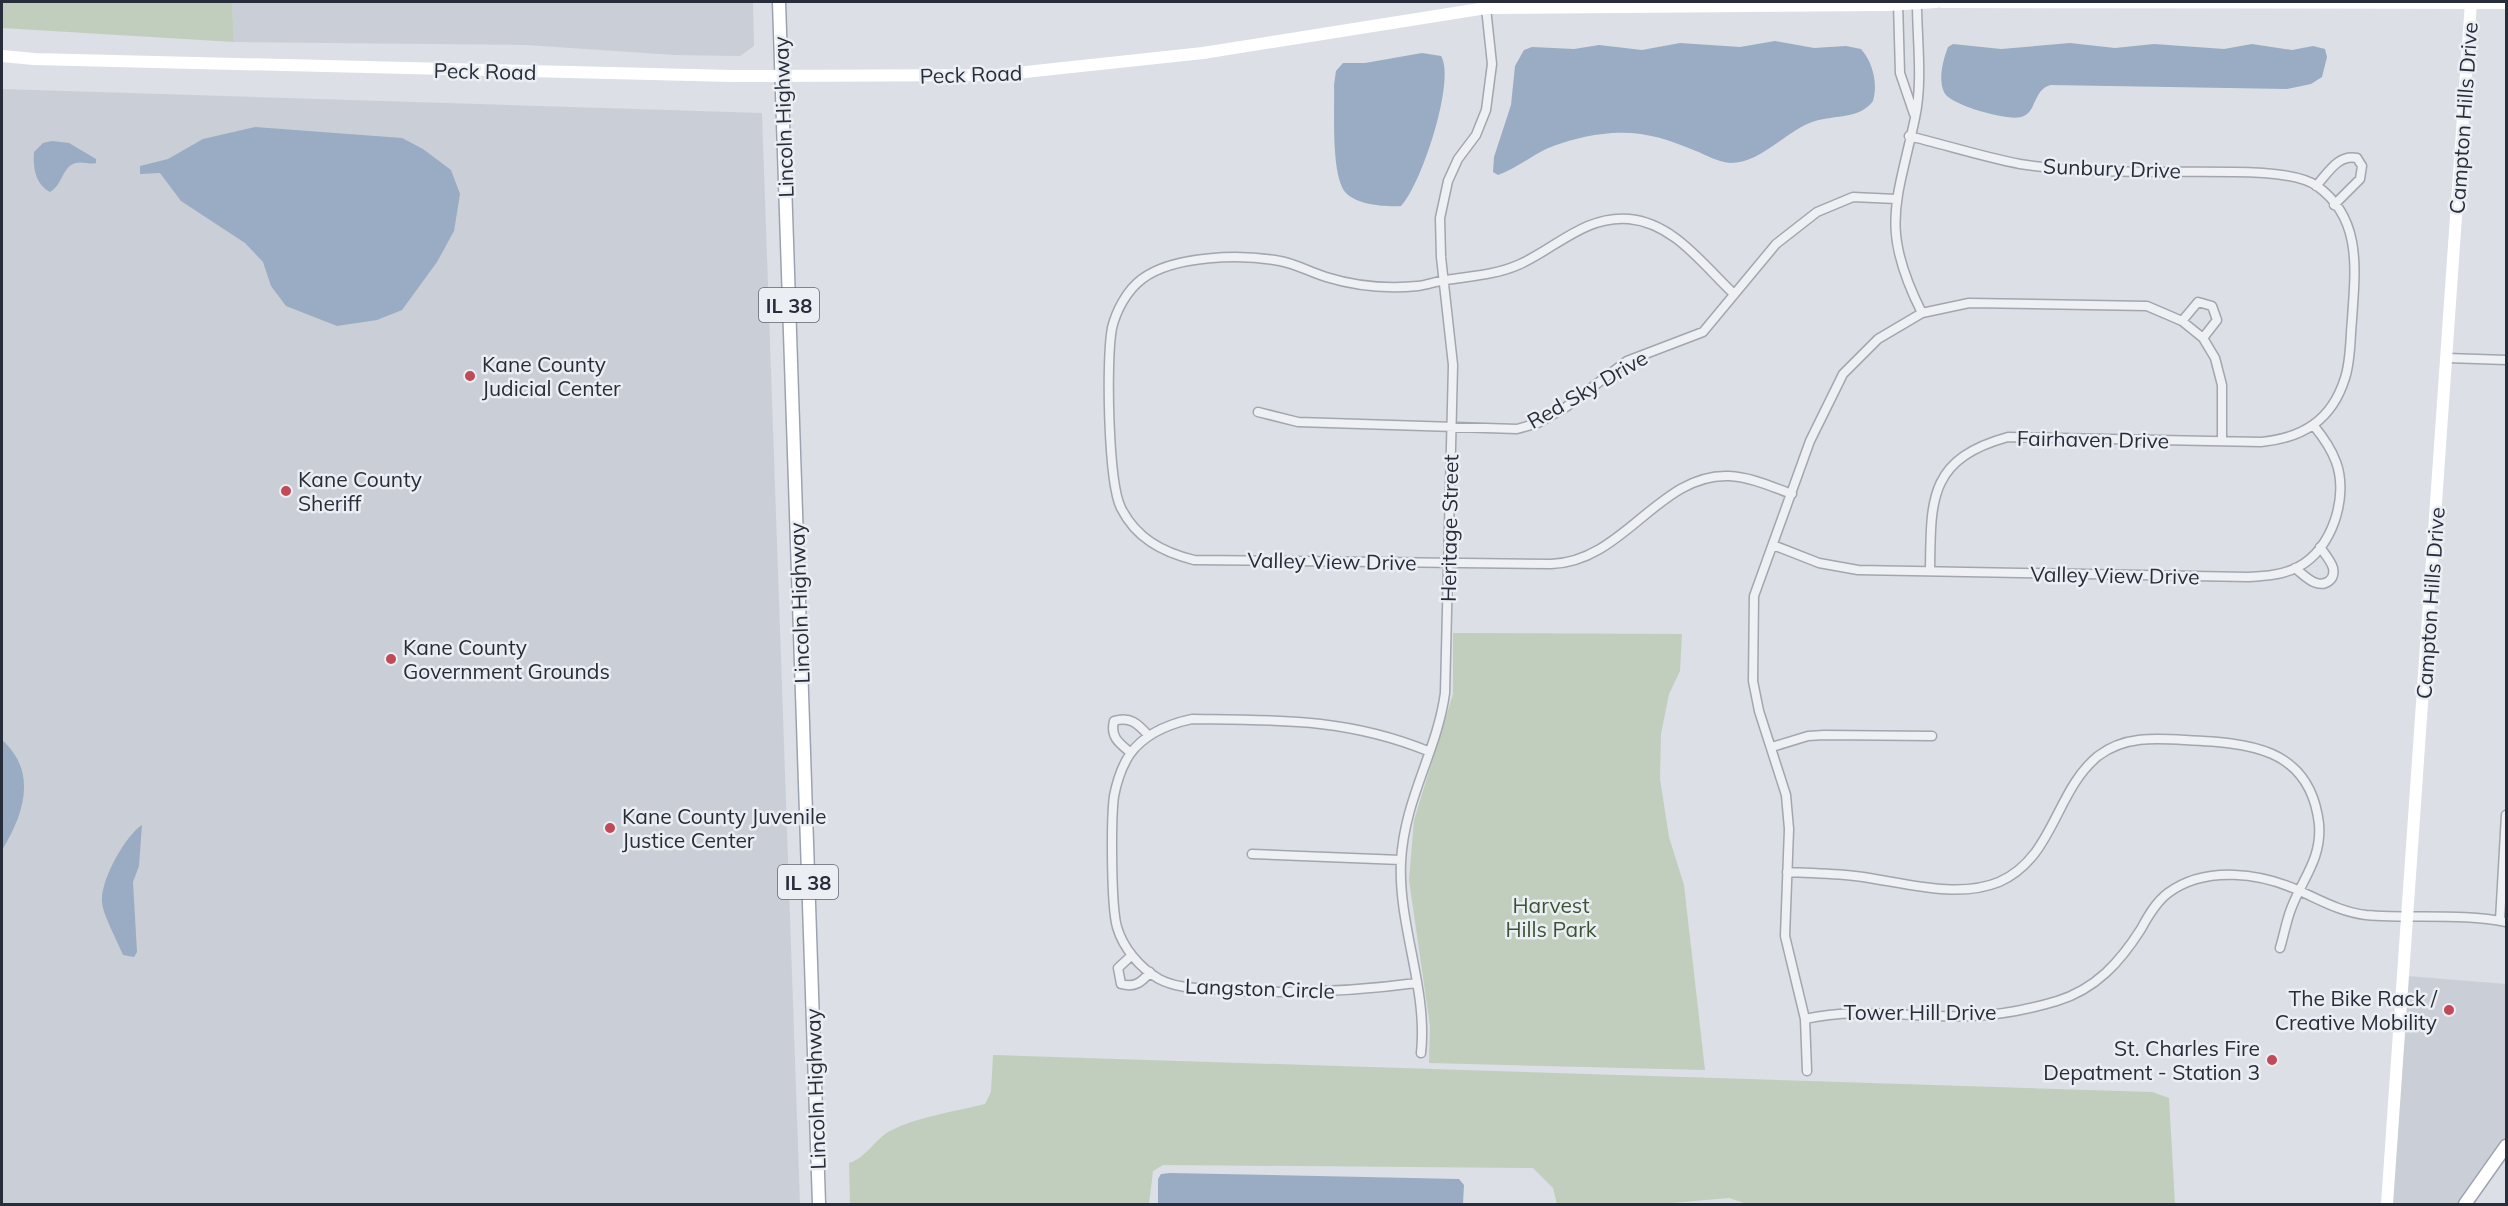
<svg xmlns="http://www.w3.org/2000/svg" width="2508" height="1206" viewBox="0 0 2508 1206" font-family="Mulish,sans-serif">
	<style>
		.built { fill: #caced6 }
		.green { fill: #c1cebe }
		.water { fill: #99acc3 }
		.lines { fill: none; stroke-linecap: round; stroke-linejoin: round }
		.street-casing { stroke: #a2a6ae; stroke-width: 11 }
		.primary-casing { stroke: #9ca3b0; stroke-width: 15 }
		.street { stroke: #eef0f4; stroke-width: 8 }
		.secondary { stroke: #fff; stroke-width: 12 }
		.primary { stroke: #fff; stroke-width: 12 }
		.poi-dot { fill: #c24956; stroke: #ebeef3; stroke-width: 2 }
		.labels { text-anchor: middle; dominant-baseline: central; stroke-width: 5; stroke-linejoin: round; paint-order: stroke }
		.shield { fill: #ebeef3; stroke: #626772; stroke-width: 1.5 }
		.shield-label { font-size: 20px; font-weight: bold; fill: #272d3a }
		.street-label { font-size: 21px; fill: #272d3a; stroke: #ebeef3 }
		.poi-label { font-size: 21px; fill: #272d3a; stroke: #ebeef3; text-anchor: start }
		.park-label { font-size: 21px; fill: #3a5435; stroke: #ebeef3 }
	</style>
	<rect width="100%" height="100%" fill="#dcdfe5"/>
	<!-- built -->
	<path class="built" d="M232,2H753L754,46L740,56L675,55L526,45L234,42Z
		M2,89L762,113L800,1204H2Z
		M2407,976L2506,984V1142L2459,1204H2390Z"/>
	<!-- green -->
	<path class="green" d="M2,2H232L234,42L2,28Z
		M1453,633L1682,634L1680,671L1669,694L1661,734L1660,779L1669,837L1684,885L1705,1070L1429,1063L1430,1026L1409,880L1414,820L1453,694Z
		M993,1055L2152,1092L2169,1098L2175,1204H1747L1729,1198L1660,1204H1557L1553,1188L1533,1168L1163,1165L1153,1171L1149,1204H850L849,1163C866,1158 875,1139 890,1131C919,1116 954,1112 985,1104L991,1092Z"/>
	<!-- water -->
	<path class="water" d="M1775,41L1814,48L1846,46L1861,49C1873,63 1878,83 1873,101C1860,119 1835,115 1815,121C1786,130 1762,163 1730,163C1718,162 1706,155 1696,151C1668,139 1643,131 1612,133C1588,135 1568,140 1546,149C1530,157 1515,169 1498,175L1493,172L1494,157L1511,105L1515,66L1524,50L1532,47L1574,49L1599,45L1642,50L1680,43L1740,47Z
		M2070,43L2115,48L2154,44L2224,49L2252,44L2292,50L2313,46L2325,49L2327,57L2322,77L2311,84L2287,89L2051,85C2033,89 2037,113 2021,117C2008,121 1949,105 1944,92C1938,79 1943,60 1948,47L1953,44L2001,49Z
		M1422,53L1441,56C1456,80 1421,186 1401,206C1386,207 1359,205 1347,194C1330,179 1335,108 1334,85L1336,71L1343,63H1365Z
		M255,127L402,138L423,149L451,170L460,194L454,231L437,262L402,310L377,320L337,326L286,306L271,286L263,262L245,243L181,201L160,173L140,174V166L168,159L203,139Z
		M52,141L69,143L96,159V163C90,165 83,161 76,163C62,166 63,185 50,192C35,184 33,168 34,152L43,143Z
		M2,740C38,772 24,814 2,850Z
		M142,825L139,866L133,882L137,952L134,957L123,955C117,940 103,915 102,902C100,881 125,836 142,825Z
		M1170,1173L1459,1179L1464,1185L1463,1204H1158V1179L1161,1174Z"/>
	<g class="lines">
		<defs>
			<path id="street" d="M1898,3L1900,73L1914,114
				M1917,3C1917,40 1923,81 1915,118C1897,203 1879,228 1922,313
				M1909,136C1946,145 1983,157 2020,164C2089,175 2163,171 2233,172C2255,172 2298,173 2317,186C2363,219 2355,271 2352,320C2350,339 2351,360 2345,378C2332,420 2303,438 2261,442L2008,437C1928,459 1931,500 1930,571
				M2316,186C2328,173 2338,154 2357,158L2362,166L2360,179L2334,205
				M1734,294C1703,265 1674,223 1629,219C1585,215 1555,249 1518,265C1495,275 1471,276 1446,280C1437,281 1427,285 1418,286C1387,289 1355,286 1326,277C1310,272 1296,264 1280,261C1242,254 1174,255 1142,279C1127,290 1116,311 1112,328C1106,358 1108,482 1121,508C1136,538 1162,552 1194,560L1551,564C1624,562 1659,473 1729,476C1751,477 1772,487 1792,494
				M2182,321L2198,302L2212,306L2217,320L2203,338
				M2447,358L2506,360
				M1258,412L1298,422L1517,429L1538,423L1566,407L1627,361L1703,332L1776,244L1817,212L1853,197L1896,199
				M1773,545L1819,563L1858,570L2248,577C2265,576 2283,575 2298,567C2332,550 2349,496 2336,462C2331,448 2323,437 2314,426
				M2295,568C2304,575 2317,590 2329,581C2333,578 2334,573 2333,568C2331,561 2324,553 2320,547
				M1772,747L1808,736L1824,735L1932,736
				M1131,753C1119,743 1110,737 1114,721C1131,716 1138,724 1149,736
				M1252,854L1401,860
				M1787,872C1809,873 1832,873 1855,876C1899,881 1955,900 1999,882C2054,858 2055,791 2098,756C2124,736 2155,738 2185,740C2247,743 2310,746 2319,824C2322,859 2302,879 2291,909C2286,922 2284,935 2280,948
				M2500,920L2506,815
				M1131,956L1118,968L1121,984C1135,988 1142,982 1150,972
				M1416,983C1350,992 1288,994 1221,990C1201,988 1178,989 1159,979C1140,968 1123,948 1117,927C1111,906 1111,819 1114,796C1117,781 1122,766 1130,754C1145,733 1169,724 1192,719C1278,720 1347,718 1428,751
				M1805,1019C1860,1006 1916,1019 1972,1016C2000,1015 2030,1009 2057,1001C2096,989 2120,962 2141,929C2148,916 2156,902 2168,893C2206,865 2262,873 2302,892C2324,902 2342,912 2366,915C2411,919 2463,913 2506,922
				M1421,1053C1428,989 1398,926 1401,862C1404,799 1437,752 1445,693L1453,365L1441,257L1440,218L1448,181L1458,159L1476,135L1486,110L1492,64L1486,8
				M1807,1071L1805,1019L1785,936L1789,829L1786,795L1759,711L1753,681L1754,596L1810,441L1843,374L1878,339L1922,313L1969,303L2147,306L2182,321L2203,338L2215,358L2222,385V441"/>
			<path id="primary" d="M779,2L819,1204
				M2465,1204L2506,1146"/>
		</defs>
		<!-- street casing -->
		<use href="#street" class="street-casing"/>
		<!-- primary casing -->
		<use href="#primary" class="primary-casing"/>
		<!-- street -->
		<use href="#street" class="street"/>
		<!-- secondary -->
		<path class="secondary" d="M1942,2L2506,3
			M2,56L34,59L732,76L998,75L1203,53L1486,8L1887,5L1936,2
			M2387,1204L2471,2"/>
		<!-- primary -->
		<use href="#primary" class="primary"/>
	</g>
	<!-- markers -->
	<g class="poi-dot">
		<circle cx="470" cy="376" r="6"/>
		<circle cx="286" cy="491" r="6"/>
		<circle cx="391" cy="659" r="6"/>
		<circle cx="610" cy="828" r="6"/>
		<circle cx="2449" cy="1010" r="6"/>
		<circle cx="2272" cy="1060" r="6"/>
	</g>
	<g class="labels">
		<!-- shield labels -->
		<g class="shield">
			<rect x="759" y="288" width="60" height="34" rx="4.5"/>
			<rect x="778" y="865" width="60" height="34" rx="4.5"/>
		</g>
		<g class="shield-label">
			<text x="789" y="305">IL 38</text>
			<text x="808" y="882">IL 38</text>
		</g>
		<!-- street labels -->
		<g class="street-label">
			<text transform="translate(485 71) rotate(1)">Peck Road</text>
			<text transform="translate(971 74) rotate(-2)">Peck Road</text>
			<text transform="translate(783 117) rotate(-92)">Lincoln Highway</text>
			<text transform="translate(2463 118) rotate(-86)">Campton Hills Drive</text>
			<text transform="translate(2112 168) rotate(2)">Sunbury Drive</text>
			<text transform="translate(1587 389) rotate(-30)">Red Sky Drive</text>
			<text transform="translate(2093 439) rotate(1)">Fairhaven Drive</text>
			<text transform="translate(1449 528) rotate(-89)">Heritage Street</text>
			<text transform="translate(1332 561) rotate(1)">Valley View Drive</text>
			<text transform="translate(2115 575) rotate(1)">Valley View Drive</text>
			<text transform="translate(799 603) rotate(-92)">Lincoln Highway</text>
			<text transform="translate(2430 603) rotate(-86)">Campton Hills Drive</text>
			<text transform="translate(1260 988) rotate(2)">Langston Circle</text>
			<text x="1920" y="1012">Tower Hill Drive</text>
			<text transform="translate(815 1089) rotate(-92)">Lincoln Highway</text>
		</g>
		<!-- poi labels -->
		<g class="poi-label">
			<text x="482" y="364">Kane County<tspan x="482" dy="24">Judicial Center</tspan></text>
			<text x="298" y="479">Kane County<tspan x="298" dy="24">Sheriff</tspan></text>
			<text x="403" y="647">Kane County<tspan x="403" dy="24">Government Grounds</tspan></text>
			<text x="622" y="816">Kane County Juvenile<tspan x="622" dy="24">Justice Center</tspan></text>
			<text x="2437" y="998" text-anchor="end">The Bike Rack /<tspan x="2437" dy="24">Creative Mobility</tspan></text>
			<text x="2260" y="1048" text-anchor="end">St. Charles Fire<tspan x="2260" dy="24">Depatment - Station 3</tspan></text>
		</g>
		<!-- park labels -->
		<g class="park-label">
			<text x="1551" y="905">Harvest<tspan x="1551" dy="24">Hills Park</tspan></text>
		</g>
	</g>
	<!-- border -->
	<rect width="2508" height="1206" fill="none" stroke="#272d3a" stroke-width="6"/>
</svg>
